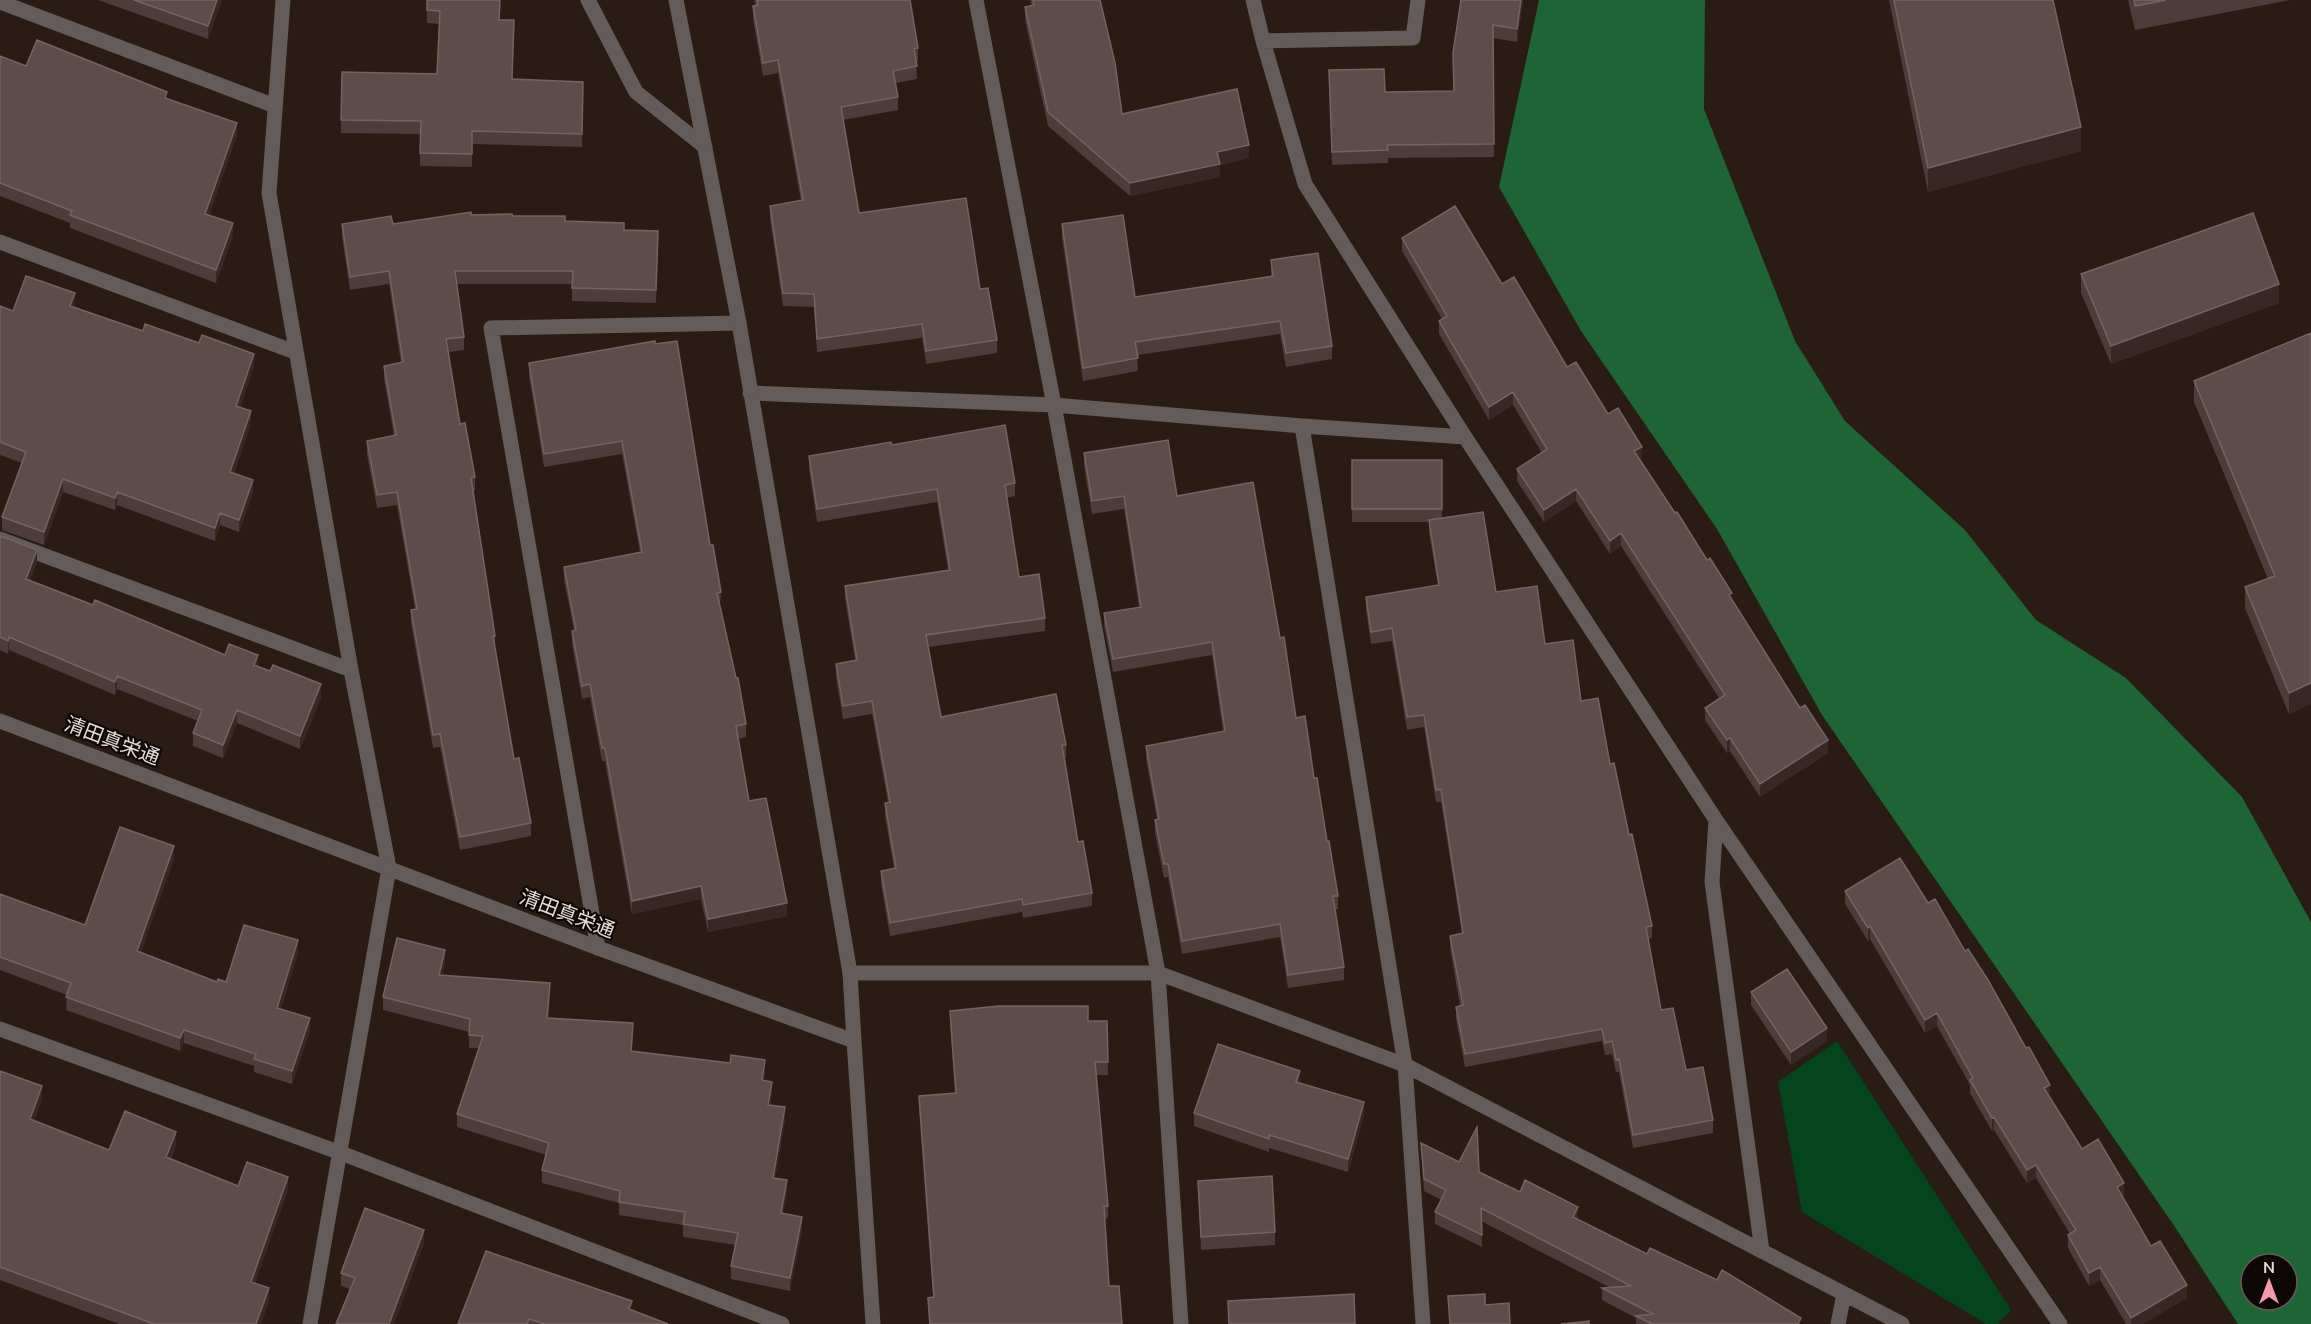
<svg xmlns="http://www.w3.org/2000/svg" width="2311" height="1324" viewBox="0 0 2311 1324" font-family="'Nunito Sans','Noto Sans JP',sans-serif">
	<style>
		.green { fill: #04451d }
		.forest { fill: #1e6434; fill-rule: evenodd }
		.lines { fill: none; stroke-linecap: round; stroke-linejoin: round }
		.minor { stroke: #635c5a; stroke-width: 15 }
		.tertiary { stroke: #635c5a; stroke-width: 15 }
		.wall { fill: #4c3c3b }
		.shaded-wall { fill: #362825 }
		.building { fill: #5c4d4c; stroke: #726462; stroke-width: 1.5 }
		.labels { text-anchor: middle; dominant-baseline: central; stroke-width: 4.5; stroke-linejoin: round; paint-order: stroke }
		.street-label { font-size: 20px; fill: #e5ddd8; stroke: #0d0805 }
	</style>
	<rect width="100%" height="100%" fill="#281c15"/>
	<!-- green -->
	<path class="green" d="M1837,1041L2011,1310L1998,1324H1986L1802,1212L1778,1082Z"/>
	<!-- forest -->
	<path class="forest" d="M1539,0H1705L1704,109L1795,341L1845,421L1965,530L2036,620L2126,678L2242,797L2311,922V1324H2238L2175,1227L1822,715L1717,529L1581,331L1499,187ZM2251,1264H2287V1300H2251Z"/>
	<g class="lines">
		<!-- minor -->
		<path class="minor" d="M283,0L269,193L351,670L389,868L310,1324
			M588,0L636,92L705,147
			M976,0L1054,405L1158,973L1181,1324
			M1253,0L1263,41L1305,184L1465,437L1716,820L2060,1324
			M0,2L275,106
			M1263,41L1413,38L1418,0
			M0,242L295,352
			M750,393L1054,405L1302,426L1465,437
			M1302,426L1405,1065L1423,1324
			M0,539L351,670
			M1716,820L1712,882L1762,1251
			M598,948L491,328L739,323
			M850,973H1158L1405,1065L1902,1324
			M0,1029L341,1153L782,1324
			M1838,1324L1844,1294"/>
		<!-- tertiary -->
		<path class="tertiary" d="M676,0L739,323L850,973L854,1041
			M0,721L598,948L854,1041L873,1324"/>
	</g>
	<!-- wall -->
	<path class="wall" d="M98,0H222L208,39Z
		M427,0H500L499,20L513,79L583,82L582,147L472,144V167L420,166V134L341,133V120L437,74L439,24L427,23Z
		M754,0H910L918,48V61H916L917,79L896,83L898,97V110L843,120L859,213L980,289L997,340V353L926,364L922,338L817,352L814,307L783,306L770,219V206L801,201L778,73L763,76L753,19V6H756Z
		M1030,0H1100L1122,114L1249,158L1220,165V177L1130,196L1048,126L1025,20V7L1032,6Z
		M1461,0H1523L1517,42L1493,38L1494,157L1388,158V163L1332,165L1329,70L1385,92L1453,91Z
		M1889,0H2053L2081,151L1928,192Z
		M2128,0H2290L2135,30Z
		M0,56L26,66L167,98L237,135L209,215L233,236L216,283L70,228V223L0,196Z
		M471,215L513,216L565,221L624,230L658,231L656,303L572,301V284H456L464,337V350L449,352L460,424L475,477V491H473L495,636V648L514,759L531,823V836L460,850L440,747L433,748L411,623V610L415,609L397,505L377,508L367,454V441L394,436L384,379V366L401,363L389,284L350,290L342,237V224H393Z
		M1062,224L1135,297L1271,276V260L1332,346V359L1286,367L1280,334L1137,355L1138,371L1083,381L1062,238Z
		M1402,238L1502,284L1567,367L1608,414L1642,459L1640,460L1732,600L1828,753L1760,797L1730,751L1727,753L1705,720V708L1719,698L1621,546L1610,554L1576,501L1544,522L1517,481V469L1542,453L1513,405L1489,420L1439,334V321L1442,319L1402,251Z
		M2081,274L2279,303L2111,364L2081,293Z
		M0,306L13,311L75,306V307L143,331L254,367L240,407L251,424L234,473L253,493L239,532L220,525L215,541L117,505L115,510L63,492L44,545L2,530V517L22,463L0,455Z
		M2311,333V704L2289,714L2245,608V587L2268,579L2194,402V381Z
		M655,344L710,545L721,592L720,605L746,724V737L738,739L749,801L787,916L708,932L701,899L632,914L605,761H602L590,697L582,699L572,644V631L574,630L564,580V567L640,552L622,454L544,467L529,376V363Z
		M892,445L1015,483V496L1006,498L1019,577L1045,618V631L928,647L941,717L1066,745V758H1065L1078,842L1092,893V906L1023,918L1022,912L890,936L881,884V871L894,869L885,816V803L888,802L872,714L843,719L836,677V664L855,660L845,599V586L948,570L937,502L817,522L809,469V456Z
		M1084,453L1177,496L1280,638L1296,718L1314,778L1338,896V909H1335L1344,967V980L1288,988L1280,937L1182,954L1168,877L1164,878L1155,833V820L1157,819L1146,759V746L1223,731L1212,655L1113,672L1104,626V613L1139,607L1124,509L1092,514L1084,466Z
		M1352,460H1442V518L1496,592L1545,644L1581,701L1610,764L1629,835L1652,926V938L1648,939L1661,1010L1686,1070L1713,1120V1133L1633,1148L1619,1072H1616L1612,1054L1605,1055L1602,1041L1465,1067L1456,1019V1007L1460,1006L1450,948V936L1462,934L1441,802H1436L1424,727L1407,730L1392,641L1371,644L1366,610V597L1438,585L1429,533V522H1352Z
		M0,536L37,563L30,580L93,605L258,667L321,698L300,749L237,723L223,758L193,746V733L198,721L117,689L115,695L9,650L8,654L0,650Z
		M174,859L141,952L217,982H226L298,953L281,1009L310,1031L292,1084L254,1072V1066L184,1043L180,1051L66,1010L67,995L0,970V894L85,925Z
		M1845,891L2050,1098L2082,1149L2124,1196L2123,1197L2151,1246L2187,1298L2143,1324H2126L2100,1280L2089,1286L2068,1248V1235L2070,1234L2036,1178L2027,1183L1994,1130L1992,1131L1970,1093V1085L1937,1026L1925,1033L1870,939L1868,941L1845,904Z
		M445,963L442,975L550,996L548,1018L633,1036L632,1051L765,1073L764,1080L772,1094L770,1105L785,1120L775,1178L787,1193L783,1213L802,1230L790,1291L731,1279V1266L736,1245L683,1237V1225L619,1215V1203L542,1183V1170L546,1155L457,1127V1114L479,1048H469V1032L383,1010V997Z
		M1751,992L1827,1041L1791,1065L1751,1005Z
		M950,1011L1088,1021H1107L1108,1075H1096L1108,1206V1218L1104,1219L1109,1286L1122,1324H929L928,1298L933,1297L919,1109V1096L955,1093L950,1024Z
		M0,1071L42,1099L34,1121L109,1150L176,1145L171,1159L238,1186L288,1190L255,1283L269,1301L261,1324H119L0,1280Z
		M1300,1083L1364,1115L1348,1172L1269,1148V1152L1194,1126V1113Z
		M1421,1143L1647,1254L1801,1324H1636V1318L1602,1300V1288L1609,1287L1481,1221L1482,1247L1435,1224V1212L1441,1200L1424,1191Z
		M1198,1181L1275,1232V1245L1201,1250Z
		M424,1243L394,1324H336L350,1289L341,1286V1273Z
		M632,1310L668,1324H458Z"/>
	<!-- shaded-wall -->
	<path class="shaded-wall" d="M217,0H222L208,39V26Z
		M1521,0H1523L1517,42V29Z
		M237,123V135L205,226V214Z
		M2081,127V151L1928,192V168Z
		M1249,145V158L1220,165V177L1130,196V183L1217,152Z
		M233,223V236L216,283V270Z
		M2279,284V303L2111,364V346Z
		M75,293V306L70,318V306Z
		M254,354V367L236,419V406Z
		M1513,392V405L1489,420V407Z
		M251,411V424L230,484V472Z
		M1642,447V459L1634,464V451Z
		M63,479V492L44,545V532Z
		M253,480V493L239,532V520Z
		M1576,489V501L1544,522V510Z
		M117,492V505L115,510V498Z
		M220,513V525L215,541V528Z
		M1621,533V546L1610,554V541Z
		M37,550V563L26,592V579Z
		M9,637V650L8,654V641Z
		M258,655V668L254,665Z
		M117,676V689L115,695V682Z
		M2311,683V704L2289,714V693Z
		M321,684V698L300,749V736Z
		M237,710V723L223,758V745Z
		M1730,738V751L1727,753V740Z
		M1828,740V753L1760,797V784Z
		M174,846V859L137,964V951Z
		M701,886V899L632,914V901Z
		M787,903V916L708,932V919Z
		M1870,926V939L1868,941V928Z
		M298,940V953L277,1021V1008Z
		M445,950V963L439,988V975Z
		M550,983V996L547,1030V1018Z
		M1937,1013V1026L1925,1033V1020Z
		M310,1018V1031L292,1084V1071Z
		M1827,1028V1041L1791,1065V1052Z
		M184,1030V1043L180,1051V1038Z
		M765,1060V1073L762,1093V1080Z
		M1300,1071V1084L1296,1082Z
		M772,1082V1094L768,1118V1105Z
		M2050,1085V1098L2044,1088Z
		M42,1086V1099L30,1132V1119Z
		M1364,1102V1115L1348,1172V1159Z
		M785,1107V1120L773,1190V1178Z
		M1994,1117V1130L1992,1131V1118Z
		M176,1132V1145L166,1170V1157Z
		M2036,1165V1178L2027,1183V1170Z
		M288,1177V1190L251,1295V1282Z
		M787,1180V1193L781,1226V1213Z
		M2124,1183V1196L2117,1200V1187Z
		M1578,1207V1220L1573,1217Z
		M802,1217V1230L790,1291V1278Z
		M424,1230V1243L394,1324H389Z
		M2100,1267V1280L2089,1286V1273Z
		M2187,1285V1298L2143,1324H2131V1318Z
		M269,1288V1301L261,1324H256Z"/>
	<!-- building -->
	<path class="building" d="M134,0H217L208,26Z
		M427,0H500L499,20H514L512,79L583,82L582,134L472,131V154L420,153L421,121L341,120L342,72L437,74L440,11L427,10Z
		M757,0H910L918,48L914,49L917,66L893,71L898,97L841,107L859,213L966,198L980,289L988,288L997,340L926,351L922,324L817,339L814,294L783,293L770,206L803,200L778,60L763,63L753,6L758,5Z
		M1033,0H1100L1115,63L1122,114L1237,89L1249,145L1217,152L1220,164L1130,183L1048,112L1025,7L1034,5Z
		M1461,0H1521L1517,29L1493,25L1494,144L1387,145L1388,150L1332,152L1329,70L1384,69L1385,92L1454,91L1453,53Z
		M1894,0H2053L2081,127L1928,168Z
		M2134,0H2166L2135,6Z
		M37,40L167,92L165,98L237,123L205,214L233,223L216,270L70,215L72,211L0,183V56L26,66Z
		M1455,206L1502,284L1514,277L1567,367L1576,362L1608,414L1618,408L1642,447L1634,451L1675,513L1677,512L1707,560L1710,558L1732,593L1729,595L1800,708L1805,705L1828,740L1760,784L1730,738L1727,740L1705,708L1725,695L1621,533L1610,541L1576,489L1544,510L1517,469L1547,449L1513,392L1489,407L1439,321L1447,316L1402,238Z
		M471,212V215L512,214L513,216H565V221L624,223V230L658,231L656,290L572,288L573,271H455L464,337L446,339L460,424L465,423L475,477L471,478L495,636H493L514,759L519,758L531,823L460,837L440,734L433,735L411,610L417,609L397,492L377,495L367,441L396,435L384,366L403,362L389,271L350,277L342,224L391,216L393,224Z
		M2253,213L2279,284L2111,346L2081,274Z
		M1123,215L1135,297L1273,276L1271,260L1318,253L1332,346L1286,353L1280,321L1135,342L1138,358L1083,368L1062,224Z
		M26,276L75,293L70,306L143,331L145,324L199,343L202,335L254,354L236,406L251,411L230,472L253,480L239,520L220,513L215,528L117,492L115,498L63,479L44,532L2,517L26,452L0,442V306L13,311Z
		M2311,333V683L2289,693L2245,587L2275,576L2194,381Z
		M655,341V344L677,341L710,545H713L721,592L717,593L736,678H738L746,724L736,726L749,801L766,798L787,903L708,919L701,886L632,901L605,748H602L590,684L582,686L572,631L576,630L564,567L642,552L622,441L544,454L529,363Z
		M1005,425L1015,483L1005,485L1019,577L1039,574L1045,618L926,635L941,717L1056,694L1066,745H1062L1078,842L1083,841L1092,893L1023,905L1022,899L890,923L881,871L896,868L885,803L890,802L872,701L843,706L836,664L857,660L845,586L950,570L937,489L817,509L809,456L891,442L892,445Z
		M1168,440L1177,496L1253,482L1280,638L1284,637L1296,718L1305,716L1314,778H1317L1327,841H1329L1338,896H1333L1344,967L1288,975L1280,924L1182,941L1168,864H1164L1155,820L1159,819L1146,746L1225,731L1212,642L1113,659L1104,613L1141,607L1124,496L1092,501L1084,453Z
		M1352,460H1442V509H1352Z
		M1483,512L1496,592L1537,586L1545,644L1573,640L1581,701L1598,698L1610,764L1614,763L1629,835L1632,834L1652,926L1646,927L1661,1010L1673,1008L1686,1070L1703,1067L1713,1120L1633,1135L1619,1059L1616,1060L1612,1041L1605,1043L1602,1029L1465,1054L1456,1007L1463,1005L1450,936L1463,933L1441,789L1436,790L1424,715L1407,717L1392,628L1371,632L1366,597L1439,585L1429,520Z
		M0,536L37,550L26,579L93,605L95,600L225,655L229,644L258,655L254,665L270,671L273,665L321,684L300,736L237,710L223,745L193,733L202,710L117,676L115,682L9,637L8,641L0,637Z
		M120,827L174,846L137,951L217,982L218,979L226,982L244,925L298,940L277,1008L310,1018L292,1071L254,1059L256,1054L184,1030L180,1038L66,997L71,983L0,957V894L85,925Z
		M1900,858L1928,903L1935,899L1965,951L1968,949L1988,980L2026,1048L2029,1047L2050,1085L2044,1088L2082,1149L2098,1139L2124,1183L2117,1187L2151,1246L2160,1241L2187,1285L2131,1318L2100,1267L2089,1273L2068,1235L2076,1230L2036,1165L2027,1170L1994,1117L1992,1118L1970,1080L1973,1078L1937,1013L1925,1020L1870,926L1868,928L1845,891Z
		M397,938L445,950L439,975L550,983L547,1018L633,1023L631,1051L730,1063L731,1055L765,1060L762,1080L772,1082L768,1105L785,1107L773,1178L787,1180L781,1213L802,1217L790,1278L731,1266L738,1233L683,1224L685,1212L619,1202L620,1191L542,1170L549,1143L457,1114L483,1036L469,1035L470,1019L383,997Z
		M1787,969L1827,1028L1791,1052L1751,992Z
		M999,1006H1088V1021H1107L1108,1062H1095L1108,1206H1104L1109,1286H1119L1122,1324H930L928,1298L934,1297L919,1096L956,1093L950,1011Z
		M1218,1044L1300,1071L1296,1082L1364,1102L1348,1159L1269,1135V1139L1194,1113Z
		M0,1071L42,1086L30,1119L109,1150L125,1111L176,1132L166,1157L238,1186L247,1162L288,1177L251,1282L269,1288L256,1324H154L0,1267Z
		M1477,1127L1479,1172L1520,1192L1525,1180L1578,1207L1573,1217L1647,1254L1650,1248L1717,1280L1722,1270L1801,1318L1798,1324H1652L1636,1316L1653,1314L1602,1288L1631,1286L1481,1208L1482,1235L1435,1212L1446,1190L1424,1179L1421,1143L1459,1162Z
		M1272,1176L1275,1232L1201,1237L1198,1181Z
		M365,1208L424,1230L389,1324H336L355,1278L341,1273Z
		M486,1251L632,1301L629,1309L668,1324H545L529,1319L527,1324H458Z
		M1354,1294L1355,1324H1229L1228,1301Z
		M1485,1294V1305L1509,1303L1510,1324H1450L1448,1296Z
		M1589,1321V1324H1561Z"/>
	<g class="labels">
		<!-- street labels -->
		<g class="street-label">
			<text transform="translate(112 741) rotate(21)">清田真栄通</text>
			<text transform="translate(567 914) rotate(21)">清田真栄通</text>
		</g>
	</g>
	<!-- north arrow -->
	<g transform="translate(2269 1282)"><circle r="28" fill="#0d0805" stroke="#635d59" stroke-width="1.5"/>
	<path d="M0-4.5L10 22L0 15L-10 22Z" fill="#f39aab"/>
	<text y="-9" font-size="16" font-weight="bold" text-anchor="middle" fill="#e5ddd8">N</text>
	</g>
</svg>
